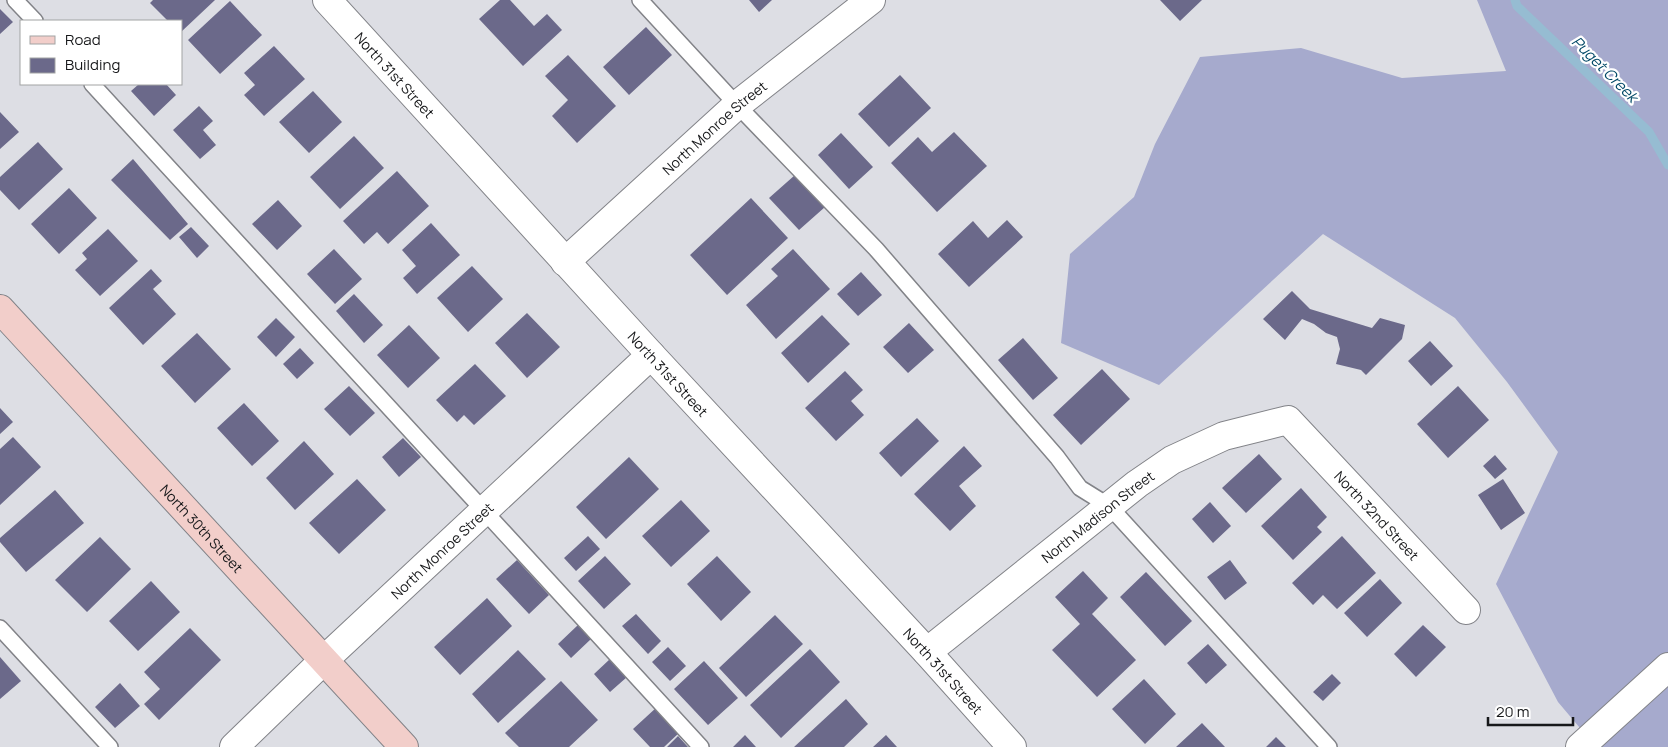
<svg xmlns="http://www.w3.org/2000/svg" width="1668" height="747" viewBox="0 0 1668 747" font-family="Manrope,sans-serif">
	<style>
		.forest { fill: #a6aacd }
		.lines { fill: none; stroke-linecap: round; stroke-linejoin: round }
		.stream { stroke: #96bcd2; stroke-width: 9 }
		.building { fill: #6b698a }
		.service-casing { stroke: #828388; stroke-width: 18 }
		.minor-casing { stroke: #828388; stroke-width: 30 }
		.tertiary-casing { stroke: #828388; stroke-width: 30 }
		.secondary-casing { stroke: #828388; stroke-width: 30 }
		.service { stroke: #fff; stroke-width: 15 }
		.minor { stroke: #fff; stroke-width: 28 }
		.tertiary { stroke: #fff; stroke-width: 28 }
		.secondary { stroke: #f2ceca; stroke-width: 28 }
		.labels { text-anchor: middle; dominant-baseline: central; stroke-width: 4.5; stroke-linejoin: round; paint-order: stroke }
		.street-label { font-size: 14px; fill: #17181a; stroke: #fff }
		.water-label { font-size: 15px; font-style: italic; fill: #004866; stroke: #fff }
	</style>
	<rect width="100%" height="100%" fill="#dddee4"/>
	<!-- forest -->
	<path class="forest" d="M1477,0H1668V747H1596L1558,702L1496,584L1558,452L1507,382L1455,318L1323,234L1159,385L1061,343L1070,254L1134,197L1155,144L1200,57L1301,48L1402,78L1506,71Z"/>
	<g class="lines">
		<!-- stream -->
		<path class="stream" d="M1515,0L1517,6L1649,132L1668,165"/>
	</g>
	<!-- building -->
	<path class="building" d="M153,0H215L181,32V21H168L150,3Z
		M500,0H510L534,26L547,14L562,30L523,66L479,19Z
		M749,0H772L759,12Z
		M1160,0H1202L1180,21Z
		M230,1L262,35L220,74L188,40Z
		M0,9L13,22L0,34Z
		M646,27L672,55L629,95L603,67Z
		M274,46L305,79L264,116L244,95L255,85L244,73Z
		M568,55L616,106L577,143L552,116L568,100L545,76Z
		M900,75L931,108L889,147L858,114Z
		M139,84H166L176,95L154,116L131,91Z
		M313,91L342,122L309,153L279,122Z
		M199,106L213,121L203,130L216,145L200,159L173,130Z
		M0,112L19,132L0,149Z
		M954,132L987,166L937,212L891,163L918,137L932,152Z
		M841,133L873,167L849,189L818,155Z
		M354,136L384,168L340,209L310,177Z
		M38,142L63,169L19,210L0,190V177Z
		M133,159L188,224L170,240L111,180Z
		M397,171L429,206L388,244L377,232L364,244L343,221Z
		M795,175L825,207L799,230L769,198Z
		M69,188L97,218L59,254L31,224Z
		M751,198L788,238L727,295L690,255Z
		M278,200L302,226L277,250L252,224Z
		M1007,220L1023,237L969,287L938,254L973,221L988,238Z
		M431,223L460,255L417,294L403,278L416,266L402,250Z
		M191,227L209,246L197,258L179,237Z
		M108,229L138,261L100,296L75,270L87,259L82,253Z
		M334,249L362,279L335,304L307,274Z
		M793,249L830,289L776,339L746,305L778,276L771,269Z
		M472,266L503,299L468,332L437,298Z
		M151,269L162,281L153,289L176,314L143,345L109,308Z
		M861,272L882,295L858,316L837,294Z
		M1292,291L1310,309L1372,328L1380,318L1405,325L1402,339L1366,375L1361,370L1336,364L1340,349L1337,337L1326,333L1314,324L1302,319L1285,340L1263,319Z
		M354,294L383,325L364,343L336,311Z
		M527,313L560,347L527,378L495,343Z
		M822,315L850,344L808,383L781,353Z
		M276,318L295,337L276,357L257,337Z
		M909,323L934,350L908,373L883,347Z
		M409,325L440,358L408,388L377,355Z
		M197,333L231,369L195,403L161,366Z
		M1023,338L1058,378L1033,400L998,360Z
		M1430,341L1453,366L1431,386L1408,361Z
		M300,348L314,363L297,379L283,364Z
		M475,364L506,396L474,425L464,415L457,422L436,400Z
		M1102,369L1130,399L1081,445L1053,415Z
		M845,371L863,390L851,401L864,415L836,441L805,408Z
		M349,386L375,413L350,436L324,409Z
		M1458,386L1489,420L1448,458L1417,424Z
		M244,403L279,441L252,466L217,428Z
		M0,408L13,422L0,434Z
		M917,418L939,441L901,477L879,453Z
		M13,437L41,467L0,505V449Z
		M403,438L421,457L399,477L382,457Z
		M304,441L334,474L295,510L266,478Z
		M964,446L982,466L959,486L976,506L950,531L914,494Z
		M1259,454L1282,479L1246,513L1222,488Z
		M1495,455L1507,469L1495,479L1483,466Z
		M629,457L659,489L606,539L576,507Z
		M357,479L386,510L339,554L309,523Z
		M1503,479L1525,513L1501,530L1478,495Z
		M1301,488L1327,517L1317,527L1322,532L1293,560L1261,526Z
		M55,490L84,523L26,572L0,542V538Z
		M681,500L710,531L671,567L642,536Z
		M1210,502L1231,526L1213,543L1192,519Z
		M588,536L600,549L576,571L564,558Z
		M1342,536L1376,573L1337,609L1323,595L1313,605L1292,583Z
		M100,537L131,569L87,612L55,580Z
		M605,556L631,584L604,609L578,581Z
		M717,556L751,592L721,621L687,584Z
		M517,560L549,595L529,614L496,579Z
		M1230,560L1247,583L1225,600L1207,577Z
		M1083,571L1108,598L1092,614L1136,660L1097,697L1052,650L1080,624L1055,597Z
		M1146,572L1192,621L1165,646L1120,597Z
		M1380,579L1402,603L1367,637L1344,613Z
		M151,581L180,612L138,651L109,621Z
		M487,598L512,626L460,675L434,647Z
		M636,614L661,641L648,654L622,626Z
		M775,615L803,644L746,697L719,668Z
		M578,625L591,639L571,658L558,644Z
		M1423,625L1446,647L1416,677L1394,654Z
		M190,628L221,660L159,720L144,704L160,689L144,672Z
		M1208,644L1227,665L1206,684L1187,663Z
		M668,647L686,666L670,681L652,662Z
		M810,649L840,682L781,738L750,705Z
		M518,650L546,679L498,723L472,694Z
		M0,657L21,681L0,699Z
		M610,659L627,677L610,692L594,674Z
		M704,661L738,698L708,725L674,689Z
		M1332,674L1341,683L1323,701L1313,692Z
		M1144,679L1176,714L1145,744L1112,709Z
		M561,681L598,720L569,747H519L505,733Z
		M120,683L140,706L115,728L95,707Z
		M846,699L868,724L844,747H794Z
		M657,707L680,732L664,747H650L633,729Z
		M1202,723L1225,747H1176Z
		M745,735L756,747H733Z
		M886,735L897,747H873Z
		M678,736L688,747H667Z
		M1276,737L1286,747H1266Z"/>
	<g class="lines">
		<defs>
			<path id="service" d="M15,0L35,21
				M640,0L737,105L876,249L1057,457L1080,488L1109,506L1329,747
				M92,84L701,747
				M0,628L110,747"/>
			<g id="minor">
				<path id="s1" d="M327,0L651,355L927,652L1012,747"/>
				<path id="s2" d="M565,262L737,105L871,0"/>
				<path id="s3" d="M927,652L1137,484L1172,460L1224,436L1288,420L1466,610"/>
				<path id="s4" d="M234,747L324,660L651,355"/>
			</g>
			<path id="tertiary" d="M1580,747L1668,667"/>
			<g id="secondary">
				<path id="s5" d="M0,309L404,747"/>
			</g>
		</defs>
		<!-- service casing -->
		<use href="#service" class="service-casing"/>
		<!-- minor casing -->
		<use href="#minor" class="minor-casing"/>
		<!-- tertiary casing -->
		<use href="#tertiary" class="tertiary-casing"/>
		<!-- secondary casing -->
		<use href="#secondary" class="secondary-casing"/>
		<!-- service -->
		<use href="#service" class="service"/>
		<!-- minor -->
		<use href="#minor" class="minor"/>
		<!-- tertiary -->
		<use href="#tertiary" class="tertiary"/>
		<!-- secondary -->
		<use href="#secondary" class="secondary"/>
	</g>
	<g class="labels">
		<!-- street labels -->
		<g class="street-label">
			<text stroke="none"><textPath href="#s1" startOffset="101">North 31st Street</textPath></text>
			<text stroke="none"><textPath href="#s2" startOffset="201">North Monroe Street</textPath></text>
			<text stroke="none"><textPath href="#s1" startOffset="506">North 31st Street</textPath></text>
			<text stroke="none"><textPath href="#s3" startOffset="565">North 32nd Street</textPath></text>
			<text stroke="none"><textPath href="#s3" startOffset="218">North Madison Street</textPath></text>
			<text stroke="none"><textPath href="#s5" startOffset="298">North 30th Street</textPath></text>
			<text stroke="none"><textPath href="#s4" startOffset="286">North Monroe Street</textPath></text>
			<text stroke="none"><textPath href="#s1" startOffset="911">North 31st Street</textPath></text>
		</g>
		<!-- water labels -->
		<g class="water-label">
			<text transform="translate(1605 69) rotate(45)">Puget Creek</text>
		</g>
	</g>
	<!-- legend -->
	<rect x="20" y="20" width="162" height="65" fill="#ffffff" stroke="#a2a3a3"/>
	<rect x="30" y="36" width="25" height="8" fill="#f2ceca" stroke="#a2a3a3"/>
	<text x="65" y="45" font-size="15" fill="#17181a">Road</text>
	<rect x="30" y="58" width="25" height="15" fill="#6b698a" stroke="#a2a3a3"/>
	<text x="65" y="70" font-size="15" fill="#17181a">Building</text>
	<!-- scale -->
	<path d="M1488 717v8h85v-8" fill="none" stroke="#17181a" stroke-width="2.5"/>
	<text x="1496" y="717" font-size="15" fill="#17181a" stroke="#ffffff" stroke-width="4" paint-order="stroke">20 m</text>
</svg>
